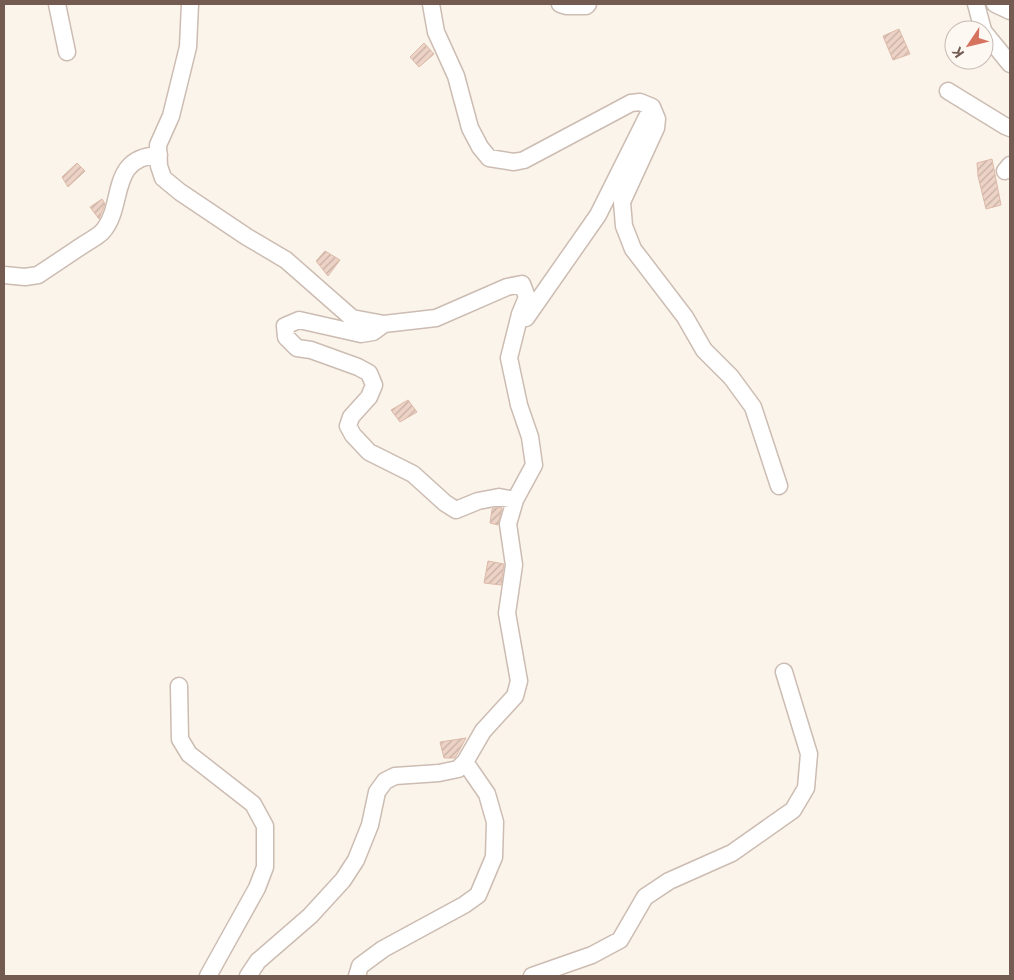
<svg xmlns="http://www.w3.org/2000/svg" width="1014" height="980" viewBox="0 0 1014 980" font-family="'Open Sans',sans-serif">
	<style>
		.building { fill: url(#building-hatch); stroke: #debaa8 }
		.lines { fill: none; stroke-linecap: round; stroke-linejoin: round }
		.minor-casing { stroke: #ccbcb2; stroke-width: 19 }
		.minor { stroke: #fff; stroke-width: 16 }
	</style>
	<defs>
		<pattern id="building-hatch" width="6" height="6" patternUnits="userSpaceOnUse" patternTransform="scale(1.25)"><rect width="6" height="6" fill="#edd3c6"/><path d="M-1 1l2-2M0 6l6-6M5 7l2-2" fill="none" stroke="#c4aea3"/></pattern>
	</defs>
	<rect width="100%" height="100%" fill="#fbf4eb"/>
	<!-- building -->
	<path class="building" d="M899,29L910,54L893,60L883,36Z
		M424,43L434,54L419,67L410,57Z
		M992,159L1001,205L986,209L978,176L977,163Z
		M77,163L85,171L68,187L62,177Z
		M102,199L105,204L99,219L90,207Z
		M325,251L340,260L328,276L316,261Z
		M408,400L417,412L400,422L391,410Z
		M499,507L502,508L498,525L490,523L492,509Z
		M488,561L504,564L501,585L484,583Z
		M466,738L455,758H444L440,742Z"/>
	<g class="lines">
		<defs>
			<path id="minor" d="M57,4L67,52
				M190,4L188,47L171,116L158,145L159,166L163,178L180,192L247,237L286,260L352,318L384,324L436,318L507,287L522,284L527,297L520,314L509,358L519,405L530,437L534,465L515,500L508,524L514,565L507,613L519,681L515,696L483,731L465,762L458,769L439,773L395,776L385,781L377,792L370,825L356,860L343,880L310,916L258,961L248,976
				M431,4L436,32L456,76L470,128L480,147L489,158L514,162L524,160L631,103L640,102L652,107L657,119L656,128L622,202L624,226L633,249L685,317L704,350L731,377L753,407L779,486
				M560,4L566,6H586L588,4
				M976,4L983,30
				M995,4L1010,11
				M984,32L1010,64
				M948,91L1005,126L1010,128
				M1005,171L1010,165
				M4,275L25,277L38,275C53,265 68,255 83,245C89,241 97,237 102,232C126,206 107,157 159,155
				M526,318L598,215L652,107
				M384,324L373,332L361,334L299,320L285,326L286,337L297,348L311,350L358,367L369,373L374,385L369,397L351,417L348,426L353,435L369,452L413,474L445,503L456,510L478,501L499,497L515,500
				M179,686L180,739L189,754L253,804L265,826V867L257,888L208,976
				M357,976L360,966L383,949L464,905L478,895L494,857L495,822L487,794L465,762
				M532,976L592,955L620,940L645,897L669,881L732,853L793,810L806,788L809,754L784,672"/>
		</defs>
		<!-- minor casing -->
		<use href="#minor" class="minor-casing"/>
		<!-- minor -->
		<use href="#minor" class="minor"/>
	</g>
	<!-- border -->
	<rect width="1014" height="980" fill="none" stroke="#735b51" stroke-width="10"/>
	<!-- north arrow -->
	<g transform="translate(969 45) rotate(235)"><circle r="24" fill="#fdf8f2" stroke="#c6b9b2"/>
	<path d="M0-4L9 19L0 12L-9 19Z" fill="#d6735f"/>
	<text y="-8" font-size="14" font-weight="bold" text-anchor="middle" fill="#735b51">K</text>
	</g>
</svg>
